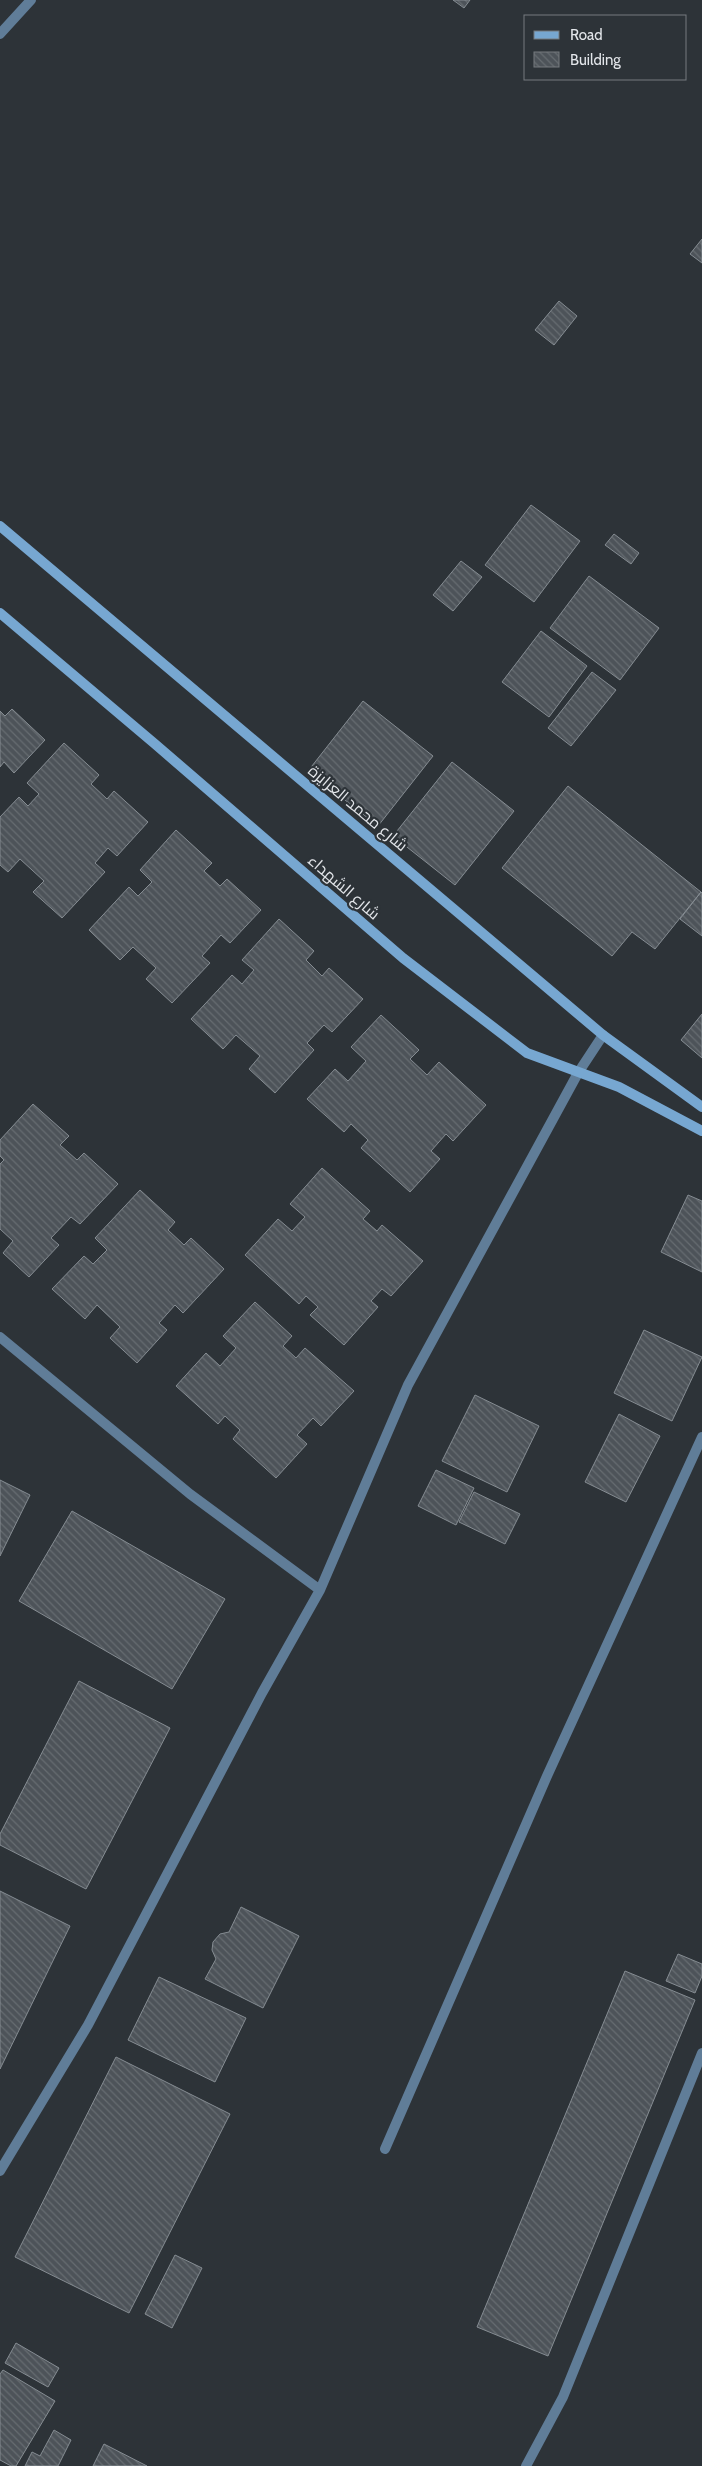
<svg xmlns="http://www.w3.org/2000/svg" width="702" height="2466" viewBox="0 0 702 2466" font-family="Cabin,Cairo,sans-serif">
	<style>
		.building { fill: url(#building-back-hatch); stroke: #858c92 }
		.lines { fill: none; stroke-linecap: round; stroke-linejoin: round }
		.minor { stroke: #607d98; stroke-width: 10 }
		.secondary { stroke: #77a7d1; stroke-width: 10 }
		.labels { text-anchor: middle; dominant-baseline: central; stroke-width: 4.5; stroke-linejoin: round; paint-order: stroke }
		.street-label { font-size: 16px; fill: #e3e6ea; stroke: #2d3338 }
	</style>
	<defs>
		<pattern id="building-back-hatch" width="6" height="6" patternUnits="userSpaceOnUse" patternTransform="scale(1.25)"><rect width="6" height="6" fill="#4d5359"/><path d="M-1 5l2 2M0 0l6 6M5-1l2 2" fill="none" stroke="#666c71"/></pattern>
	</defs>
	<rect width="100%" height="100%" fill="#2d3338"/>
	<!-- building -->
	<path class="building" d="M453,0H470L464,8Z
		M702,239V263L690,254Z
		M559,301L577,316L554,345L535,330Z
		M531,505L580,541L534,602L485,565Z
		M614,534L639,553L631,564L605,545Z
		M461,561L482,577L453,611L433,595Z
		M589,576L659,628L620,680L550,628Z
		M541,631L587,666L549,717L502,682Z
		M592,672L616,690L571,746L548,728Z
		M363,701L433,756L378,826L308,771Z
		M12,709L45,740L14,773L4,762L0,767V711L5,716Z
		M64,743L99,775L91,784L107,799L114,791L148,822L117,856L108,848L95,863L105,872L62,918L33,892L44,881L20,859L8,872L0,865V817L19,797L28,806L39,794L27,783Z
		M452,762L514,811L455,885L393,836Z
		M568,786L701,892L655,949L632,932L612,956L502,868Z
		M176,830L212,863L204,871L220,886L227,879L261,910L230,943L221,935L202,956L210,963L172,1003L146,979L156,968L133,947L120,960L89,930L129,887L138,896L152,882L140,870Z
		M701,892L702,893V936L680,919Z
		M279,919L314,951L306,960L322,976L329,968L363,999L332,1032L324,1025L307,1043L314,1050L275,1093L249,1069L260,1056L236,1035L223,1049L191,1019L232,975L242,984L254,970L242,960Z
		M702,1014V1058L681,1040Z
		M381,1015L419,1050L410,1059L427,1075L439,1062L486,1105L453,1141L446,1134L431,1151L440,1159L410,1192L361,1148L368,1140L351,1124L344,1132L307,1099L335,1069L348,1081L366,1061L351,1047Z
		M33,1104L69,1136L60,1145L77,1160L84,1153L118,1184L80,1224L71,1217L51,1238L59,1245L29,1277L3,1253L13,1241L0,1229V1164L4,1160L0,1156V1140Z
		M322,1168L370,1211L363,1219L377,1231L382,1225L423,1261L391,1296L382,1289L371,1301L378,1307L344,1345L310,1315L318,1307L306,1296L299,1304L245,1255L278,1219L292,1231L305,1217L290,1204Z
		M140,1190L175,1222L168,1230L184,1245L191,1238L224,1269L183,1313L175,1305L159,1323L167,1330L137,1363L110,1338L120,1327L97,1305L85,1319L52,1289L84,1256L93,1264L107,1250L95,1238Z
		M688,1195L702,1201V1272L661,1252Z
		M255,1302L292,1336L283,1346L296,1358L305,1348L354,1391L321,1426L313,1418L297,1435L307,1444L276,1478L233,1439L240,1430L225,1416L218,1424L176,1386L206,1353L220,1366L236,1348L223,1336Z
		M644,1330L702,1357L672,1421L614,1393Z
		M475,1395L539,1426L507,1492L442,1461Z
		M619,1414L660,1436L626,1502L585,1482Z
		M436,1470L474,1488L456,1525L418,1506Z
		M0,1480L30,1495L0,1556Z
		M474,1492L520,1514L505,1544L459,1522Z
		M72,1511L225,1599L172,1689L19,1601Z
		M79,1681L170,1728L86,1889L0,1845V1834Z
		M0,1891L70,1926L0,2069Z
		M241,1907L299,1936L263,2008L205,1979L216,1959L212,1950L213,1942L220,1934L229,1932Z
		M678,1954L702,1964V1976L695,1993L666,1981Z
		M625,1971L695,2000L548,2356L477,2327Z
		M159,1977L246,2018L215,2082L128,2040Z
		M116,2057L230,2114L129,2313L15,2257Z
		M175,2255L202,2268L172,2328L145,2314Z
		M16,2343L59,2368L48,2387L5,2363Z
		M3,2370L55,2401L16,2466H11L0,2460V2374Z
		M54,2430L71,2440L58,2466H25L32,2452L40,2456Z
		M104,2444L147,2466H93Z"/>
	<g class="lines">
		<!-- minor -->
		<path class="minor" d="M0,34L31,0
			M0,1337L190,1494L320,1590
			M385,2149L547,1776L702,1437
			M0,2171L88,2025L262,1693L320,1590L408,1385L578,1073L603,1035
			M526,2466L563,2397L702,2053"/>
		<!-- secondary -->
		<path class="secondary" d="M0,526L603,1035L702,1107
			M0,613L155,744L403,958L527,1053L619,1087L702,1131"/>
	</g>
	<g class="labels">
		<!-- street labels -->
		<g class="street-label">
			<text transform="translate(358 808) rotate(40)">شارع محمد العزايزة</text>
			<text transform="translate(344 887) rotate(41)">شارع الشهداء</text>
		</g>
	</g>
	<!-- legend -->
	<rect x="524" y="15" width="162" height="65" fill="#2d3338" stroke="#767b7f"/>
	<rect x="534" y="31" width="25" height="8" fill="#77a7d1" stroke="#767b7f"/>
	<text x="570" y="40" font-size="15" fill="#e3e6ea">Road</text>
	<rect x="534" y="52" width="25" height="15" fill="url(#building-back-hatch)" stroke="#767b7f"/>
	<text x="570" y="65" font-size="15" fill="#e3e6ea">Building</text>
</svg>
